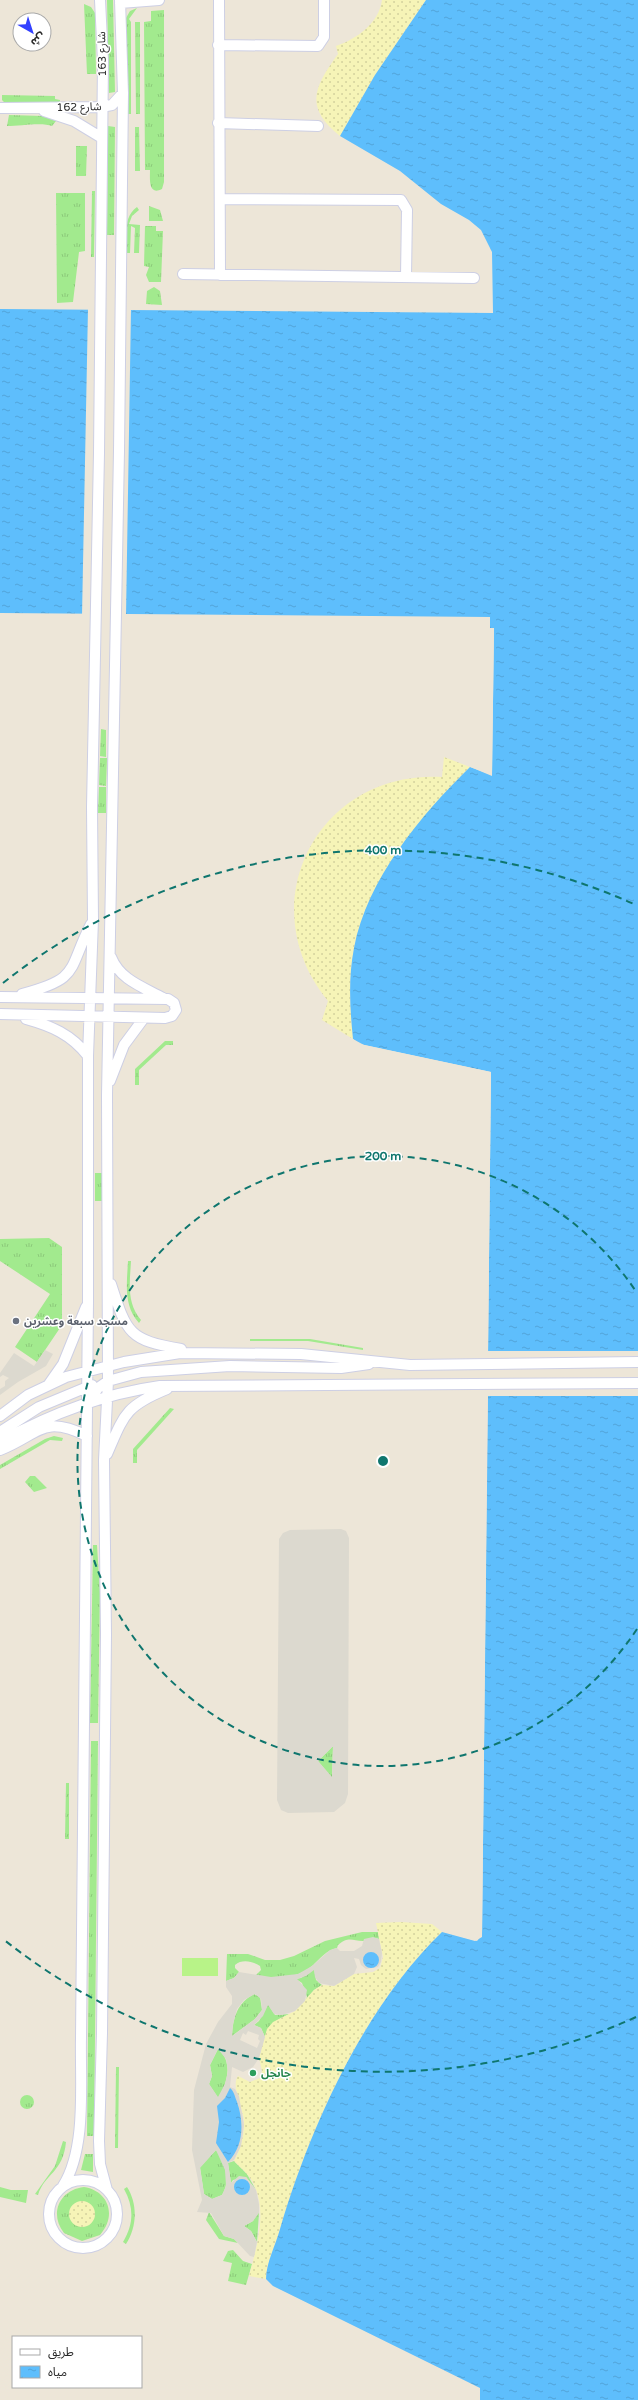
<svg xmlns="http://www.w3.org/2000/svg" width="638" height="2400" viewBox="0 0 638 2400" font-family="'Varela Round','Noto Sans Arabic',sans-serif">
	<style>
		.grass { fill: url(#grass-tufts) }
		.sand { fill: url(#sand-dots) }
		.pitch { fill: #b8f388 }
		.plaza { fill: #dcd9cf; fill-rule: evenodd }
		.water { fill: url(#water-ripples) }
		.pier { fill: #ede6d8 }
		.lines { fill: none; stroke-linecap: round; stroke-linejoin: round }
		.street-casing { stroke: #cdcfe4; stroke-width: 12 }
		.street { stroke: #fff; stroke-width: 10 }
		.ring { fill: none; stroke: #0f766e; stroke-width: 2; stroke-dasharray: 7 5 }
		.worship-dot { fill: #6b7280; stroke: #fff; stroke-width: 1.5 }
		.leisure-dot { fill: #2e9e5b; stroke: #fff; stroke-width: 1.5 }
		.labels { text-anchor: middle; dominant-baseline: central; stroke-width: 3; stroke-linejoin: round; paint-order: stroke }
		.street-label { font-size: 11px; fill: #282828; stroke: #fff }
		.worship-label { font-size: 11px; font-weight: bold; fill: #5b616d; stroke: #fff; text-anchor: start }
		.leisure-label { font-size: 11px; font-weight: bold; fill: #27864d; stroke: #fff; text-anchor: start }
		.centre { fill: #0f766e; stroke: #fff; stroke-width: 2 }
		.ring-label { font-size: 12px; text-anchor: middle; font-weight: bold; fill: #0f766e; stroke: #fff; stroke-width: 3; stroke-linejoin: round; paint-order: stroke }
	</style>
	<defs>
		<pattern id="grass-tufts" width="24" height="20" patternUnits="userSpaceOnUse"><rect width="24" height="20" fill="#a2ea8e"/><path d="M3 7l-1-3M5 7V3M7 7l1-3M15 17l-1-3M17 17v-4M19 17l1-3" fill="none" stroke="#8cc97a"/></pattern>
		<pattern id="sand-dots" width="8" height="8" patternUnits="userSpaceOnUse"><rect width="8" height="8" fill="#f6f4b7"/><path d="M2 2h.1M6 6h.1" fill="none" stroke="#d3d19d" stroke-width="1.8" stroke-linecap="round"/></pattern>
		<pattern id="water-ripples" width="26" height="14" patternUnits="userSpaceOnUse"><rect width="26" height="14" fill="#5ebefc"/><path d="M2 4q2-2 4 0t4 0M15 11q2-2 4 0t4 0" fill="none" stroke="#52a3d8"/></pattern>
	</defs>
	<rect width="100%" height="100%" fill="#ede6d8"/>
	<!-- grass -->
	<path class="grass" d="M107,0H113L115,92L109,93Z
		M84,4L91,7L95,13L96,74H87Z
		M137,8L129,19L131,22V114H128L126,18L130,11Z
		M164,10V182L162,189C148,196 150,179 150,170H145L144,22L151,21V11Z
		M135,22H140V114H136Z
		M2,95L55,96V99L60,100V103H5L2,100Z
		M9,115L43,116L56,121L52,126C42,122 20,126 7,126Z
		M108,126L115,127L114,235H107Z
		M135,127H139L140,171H135Z
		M76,146H87L86,176H76Z
		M92,191H95L94,257H91Z
		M56,193H85V251L79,252L73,302L57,303Z
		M149,206L160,210L163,221H149Z
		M137,207L139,210L132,216L129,224L140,225L139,253H134L135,228L131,226L130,253H127C127,237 122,218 137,207Z
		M145,226H156V231H163L161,282H149L146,275L149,267L144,266Z
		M154,287L160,291L162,305L146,304L147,291Z
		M101,729L106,730V757L100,756Z
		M100,758H107L106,786L99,785Z
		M99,787H106V813H98Z
		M165,1041H173V1045H166L139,1070V1085H135V1069Z
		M95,1173H102V1201H95Z
		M49,1238L62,1247V1325L37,1362L15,1347L50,1294L0,1261V1239Z
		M128,1261H131C130,1281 126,1303 141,1320L139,1323C123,1305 127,1283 128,1261Z
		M250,1339H310L363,1348V1350L308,1341H250Z
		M170,1408L174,1409L137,1450V1463H133V1449Z
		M54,1436L63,1438L62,1441L50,1440L0,1469V1465L45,1439Z
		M30,1476H35L47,1488L34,1492L25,1482Z
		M93,1545H97L100,1593L98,1723H90Z
		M91,1741H98L94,2136H87Z
		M333,1746L332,1778L318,1761Z
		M66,1783H69V1839H65Z
		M362,1932H378L379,1939C370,1936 369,1941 363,1941C352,1941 349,1936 338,1945L337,1948C326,1950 320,1959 312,1966C296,1980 275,1978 255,1976L261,1970L260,1966C252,1961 242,1959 235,1965V1968L239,1972L234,1978L226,1981L227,1954H248L265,1960H280L294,1956L325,1941Z
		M314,1969L316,1980L322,1985L314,1990L305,2001L307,1997L302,1983L296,1979L301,1978Z
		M254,1994L260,1997L262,2010L255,2019L232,2036C233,2018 237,2003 254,1994Z
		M268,2004L275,2015L290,2014C280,2018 267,2024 265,2037L261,2028L254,2025L259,2021Z
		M218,2049C233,2061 228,2083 218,2098L209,2084L212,2076L210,2065Z
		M116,2067H119L118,2148H115Z
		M20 2102a7 7 0 1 1 14 0a7 7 0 1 1-14 0Z
		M63,2141L66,2142C63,2173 45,2173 38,2195L35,2194L55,2166Z
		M216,2150C225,2162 231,2181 222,2195L212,2199L204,2194L200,2167Z
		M85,2154H93V2172L81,2170Z
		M234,2161L247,2174L256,2190L246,2177L233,2180L231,2183L228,2163Z
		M0,2187L11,2190H28L26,2203L0,2197Z
		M84,2187C109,2191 117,2216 100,2235L82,2241L64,2233C49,2214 59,2190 84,2187Z
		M127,2187C138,2204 137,2227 126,2244L123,2242C134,2224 134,2207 124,2189Z
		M209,2212L224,2236L234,2239L238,2243L219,2239L206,2220Z
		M257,2213H259L257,2242L251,2231L244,2226L253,2221Z
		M233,2250L243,2261L252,2264L246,2285L228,2281L232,2263L223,2261L228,2251Z"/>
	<!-- sand -->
	<path class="sand" d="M382,0H426L375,75L340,136C303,107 315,86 338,54L336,46C357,39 379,23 382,0Z
		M444,757L470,767C422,815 367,880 354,948C348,979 350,1009 353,1039L322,1020L328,1001C249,905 317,770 442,777Z
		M401,1922L432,1924L442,1932C364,2007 310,2127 280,2229C276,2244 266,2263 266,2279L249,2276C256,2249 267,2215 255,2187C251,2176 242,2169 234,2161C240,2150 244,2137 244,2124C245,2110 230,2087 238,2076L250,2082L260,2078L262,2071L259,2058L267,2029L273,2022L295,2011L314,1990L322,1985L334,1986L354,1974L373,1972L380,1968L383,1957L376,1923Z
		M69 2214a13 13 0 1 1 26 0a13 13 0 1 1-26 0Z"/>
	<!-- pitch -->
	<path class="pitch" d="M182,1958H218V1976H182Z"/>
	<!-- plaza -->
	<path class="plaza" d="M45,1350L53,1354L46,1366L18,1382L0,1395V1389L5,1386V1381L9,1378L3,1375L0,1377V1373L14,1353L34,1366Z
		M341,1529L346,1531L349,1538L348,1794L345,1803L334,1812L288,1813L281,1810L277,1800L279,1539L283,1533L290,1530ZM332,1747H333L332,1777L318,1761Z
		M373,1937L379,1939L382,1953L381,1962L378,1967L366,1969L361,1965L359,1959L354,1958L357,1967L354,1974L334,1986L319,1983L315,1977L314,1970L306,1976L297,1979L307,1990L305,2001L295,2011L282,2015L274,2014L268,2005L263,2016L254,2025L261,2028L265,2037L259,2058L253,2067L243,2072L232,2067L230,2087L235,2089L239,2096L244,2125L241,2146L234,2160L228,2163L231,2183L239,2176L246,2177L256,2190L259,2204V2213L253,2221L244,2226L251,2231L257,2242L254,2257L250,2256L234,2239L224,2236L211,2213L197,2212L202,2200L192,2150L194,2090L206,2044L218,2022L232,2004V1996L226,1987V1981L234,1978L239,1972L271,1977L298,1974L312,1966L330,1950L337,1948L340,1951H354L362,1946L364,1939ZM255,1994L261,1999L262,2010L255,2019L232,2036L233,2024L237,2009L244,2000ZM248,2031L259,2035L258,2039L260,2041L257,2048L240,2040L243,2033L246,2035ZM218,2049L226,2059L228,2071L225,2084L218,2097L209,2084L212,2076L210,2065ZM216,2150L225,2170L226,2186L222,2195L212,2199L204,2194L200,2168Z"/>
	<!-- water -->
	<path class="water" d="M426,0H638V2400H480V2388L273,2286L266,2279C266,2263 276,2244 280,2229C310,2127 364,2007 442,1932L475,1941L482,1937L491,1072L360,1044L353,1039C350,1009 348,979 354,948C367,879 421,815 470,767L492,775L494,628H490V617L0,613V309L493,313L492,252L481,230L469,220L441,204L400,171L340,136L375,75Z
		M363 1960a8 8 0 1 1 16 0a8 8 0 1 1-16 0Z
		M230,2088C234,2091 235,2097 237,2102C244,2122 244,2146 228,2162L216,2143L219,2122L217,2106L225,2098Z
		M234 2187a8 8 0 1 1 16 0a8 8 0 1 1-16 0Z"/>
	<!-- pier -->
	<path class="pier" d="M88,308H131L126,616H82Z
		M490,628H494L492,776L468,766L471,765L490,773Z
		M351,1038L364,1045L491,1072L488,1351H638V1396H488L482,1935L477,1941L441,1931L477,1939L480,1934L489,1073L363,1047L352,1041Z"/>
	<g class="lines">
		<defs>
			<path id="street" d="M219,0L220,275
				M120,3L159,0
				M218,45L318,46L324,37V0
				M0,108L101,107L112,105L123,93
				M44,111L74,121L102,138
				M218,123L318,126
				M220,199L401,200L407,210L406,277
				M183,274L474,278
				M111,957C120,980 143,987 163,998
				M22,994C81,978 67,971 91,924
				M0,997L168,999L174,1003L176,1010L172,1016L165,1018L0,1014
				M26,1019C51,1026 71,1034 88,1056
				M110,1081L124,1045L144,1018
				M111,1284C127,1334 129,1340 181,1349
				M49,1384L63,1364L86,1307
				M87,1403L98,1388L108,1381L141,1372L230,1366L341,1368L369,1364
				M0,1416L28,1395L66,1377L124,1362L180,1353L301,1354L410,1365L638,1362
				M0,1432L39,1407L92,1385
				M0,1442C50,1414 103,1394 160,1386L638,1383
				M0,1450C40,1434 42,1414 87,1436
				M107,1454C124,1415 125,1406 167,1389
				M49 2214a34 34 0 1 1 68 0a34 34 0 1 1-68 0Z
				M63,2186C87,2148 80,2083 81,2038L88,1301V1056L93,920L92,807L99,453L103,61L100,0
				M107,2190L100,2164L99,2141L102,2033L106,1634L104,1460L108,1381L107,1095L119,451L123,93L120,0"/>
		</defs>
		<!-- street casing -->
		<use href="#street" class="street-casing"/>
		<!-- street -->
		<use href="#street" class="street"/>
	</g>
	<!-- distance rings -->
	<g class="ring">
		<path d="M637 1629A305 305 0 1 1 637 1293"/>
		<path d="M636 2017A611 611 0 0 1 3 1939M3 983A611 611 0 0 1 636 905"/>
	</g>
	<!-- markers -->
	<circle class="worship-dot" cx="16" cy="1321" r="4"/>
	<circle class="leisure-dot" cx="253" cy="2073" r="4"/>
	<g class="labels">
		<!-- street labels -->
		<g class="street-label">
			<text transform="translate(102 54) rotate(-91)">شارع 163</text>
			<text transform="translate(79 107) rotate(-1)">شارع 162</text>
		</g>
		<!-- worship labels -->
		<g class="worship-label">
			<text x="24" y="1321">مسجد سبعة وعشرين</text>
		</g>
		<!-- leisure labels -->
		<g class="leisure-label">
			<text x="261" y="2073">جانجل</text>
		</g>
	</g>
	<circle cx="383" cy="1461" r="6" class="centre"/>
	<g class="ring-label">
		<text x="383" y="854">400 m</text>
		<text x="383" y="1160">200 m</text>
	</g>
	<!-- legend -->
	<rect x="12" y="2336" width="130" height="52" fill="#ffffff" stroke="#a9a9a9"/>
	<rect x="20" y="2349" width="20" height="6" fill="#ffffff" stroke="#a9a9a9"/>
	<text x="48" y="2356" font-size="12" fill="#282828">طريق</text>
	<rect x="20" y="2366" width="20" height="12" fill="url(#water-ripples)" stroke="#a9a9a9"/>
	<text x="48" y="2376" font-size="12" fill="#282828">مياه</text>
	<!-- north arrow -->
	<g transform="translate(32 32) rotate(141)"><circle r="19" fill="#ffffff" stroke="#a9a9a9"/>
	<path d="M0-3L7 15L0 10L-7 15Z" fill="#3340ff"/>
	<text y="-6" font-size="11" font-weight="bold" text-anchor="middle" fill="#282828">ش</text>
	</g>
</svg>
